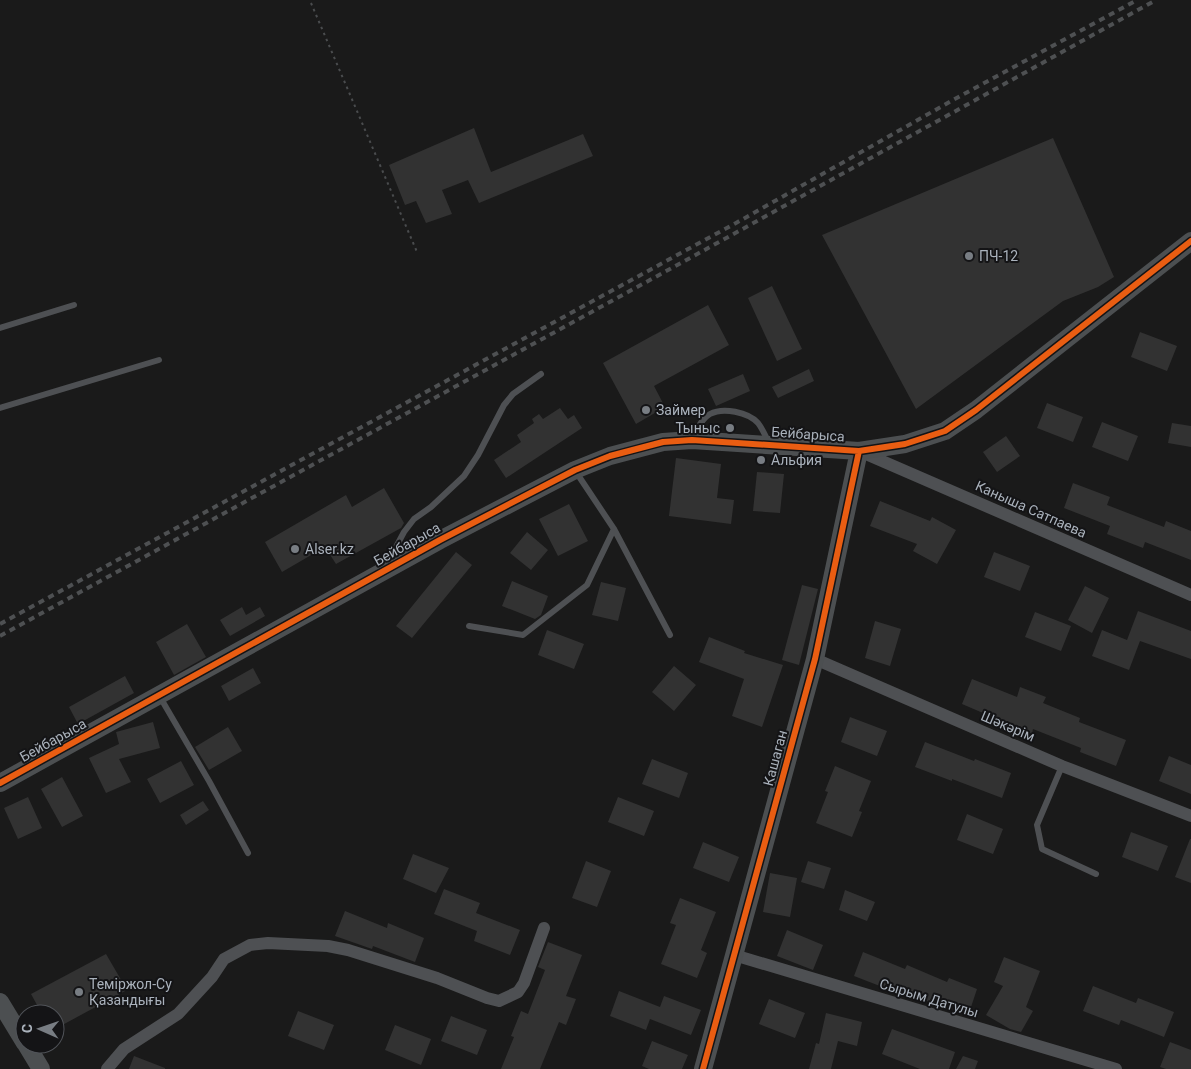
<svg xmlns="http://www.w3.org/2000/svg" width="1191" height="1069" viewBox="0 0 1191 1069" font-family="Roboto,sans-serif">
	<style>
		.building { fill: #323232 }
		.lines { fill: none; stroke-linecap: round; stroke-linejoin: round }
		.path { stroke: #4a4c4e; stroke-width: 2; stroke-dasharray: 2.5 4; stroke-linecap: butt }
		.lane { stroke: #4e5053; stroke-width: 6 }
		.street { stroke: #4e5053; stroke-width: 12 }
		.secondary { stroke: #4c4f51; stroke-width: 18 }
		.rail { stroke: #4e5052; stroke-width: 4; stroke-dasharray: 6 5; stroke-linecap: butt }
		.cycleway-casing { stroke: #141416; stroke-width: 9 }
		.cycleway { stroke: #e95d12; stroke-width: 6 }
		.poi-dot { fill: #787d83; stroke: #141416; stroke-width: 2 }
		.labels { text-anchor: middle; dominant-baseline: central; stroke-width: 4; stroke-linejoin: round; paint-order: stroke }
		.poi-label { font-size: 14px; fill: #aab2bc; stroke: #141416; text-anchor: start }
		.street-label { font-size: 14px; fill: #aab2bc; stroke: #141416 }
	</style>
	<rect width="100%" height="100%" fill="#1a1a1a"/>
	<!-- building -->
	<path class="building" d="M474,128L491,172L583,134L593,156L479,203L468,180L442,190L452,214L426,223L416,201L405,205L389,165Z
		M1053,138L1114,277L1098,287L1063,301L916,409L822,235Z
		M772,286L802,349L777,361L748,298Z
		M708,305L729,345L654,386L665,407L636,424L603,363Z
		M1140,332L1177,346L1167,371L1131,357Z
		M809,369L814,381L778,398L772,387Z
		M743,374L750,391L716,406L708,389Z
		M1047,403L1083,417L1073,442L1037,428Z
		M560,408L568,419L574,415L582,428L506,478L494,460L521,442L517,435L534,423L532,419L539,414L543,419Z
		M1102,422L1138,436L1128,461L1092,447Z
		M1172,423L1191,426V447L1168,443Z
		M1006,436L1020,456L997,472L983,452Z
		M676,458L721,464L717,498L734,500L731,524L669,516Z
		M757,472L784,474L780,513L753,511Z
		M1073,483L1110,497L1107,505L1164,527L1166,521L1191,531V560L1145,542L1143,548L1107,534L1110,526L1064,508Z
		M384,488L404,523L401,528L336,564L325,547L282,572L265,542L346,495L352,507Z
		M880,501L930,521L932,517L956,530L937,564L913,551L917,544L870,526Z
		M569,504L588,541L558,556L539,519Z
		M527,532L548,550L531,570L510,553Z
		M456,552L472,565L412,638L396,626Z
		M994,552L1030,566L1020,591L984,577Z
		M512,581L548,596L541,615L535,619L502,606Z
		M601,582L626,588L618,621L592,615Z
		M802,585L818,589L799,665L782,660Z
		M1085,586L1109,598L1092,633L1068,620Z
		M242,607L246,615L260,607L265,616L230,636L220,620Z
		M1138,611L1191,631V659L1140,641L1129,670L1092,656L1102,630L1127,640Z
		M1035,612L1071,626L1061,651L1025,637Z
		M875,621L901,629L890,666L865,658Z
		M187,624L206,657L174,675L156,642Z
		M547,630L584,644L574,669L538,655Z
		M709,637L745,651L744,653L783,665L762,727L732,716L744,679L699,662Z
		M674,666L696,685L674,711L652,692Z
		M253,668L261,683L229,701L221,686Z
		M125,676L134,693L78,724L69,707Z
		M972,679L1017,697L1020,687L1046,697L1043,703L1080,718L1079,722L1126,740L1116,766L1080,752L1081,748L1033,729L1032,734L962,704Z
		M850,717L887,731L877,756L841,742Z
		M153,722L160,748L119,759L131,782L106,793L89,758L119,744L116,732Z
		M228,727L242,751L209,770L195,747Z
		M925,742L974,761L975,759L1011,773L1002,798L952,779V781L915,767Z
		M1169,756L1191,765V794L1159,781Z
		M652,759L688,773L679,798L642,784Z
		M181,761L194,785L160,803L147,779Z
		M835,766L871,781L859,811L862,812L852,837L816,823L828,792L825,791Z
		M62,777L83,816L62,827L41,789Z
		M28,797L42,828L18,839L4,808Z
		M618,797L654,811L644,836L608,822Z
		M203,801L209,810L186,825L180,815Z
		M967,814L1003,829L993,854L957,840Z
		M1131,832L1168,846L1158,871L1122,857Z
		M1190,839H1191V883L1175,877Z
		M703,842L739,857L729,882L693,868Z
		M413,854L449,868L436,893L403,879Z
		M586,861L611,871L597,907L572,898Z
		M808,861L831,868L824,889L801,882Z
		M770,873L797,878L790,917L763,912Z
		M444,889L480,903L476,913L520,930L510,955L474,941L477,931L434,914Z
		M845,890L875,902L867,921L839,910Z
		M680,898L716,912L701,950L707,953L697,978L661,964L676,925L670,923Z
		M345,911L387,928L388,923L424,938L415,962L373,946L372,949L335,936Z
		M787,930L823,945L813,970L777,956Z
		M548,942L582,955L566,996L576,999L566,1025L559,1022L540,1069H501L514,1037L511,1036L521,1011L528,1014L545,970L538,967Z
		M863,952L905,969L907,965L947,982L949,978L977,989L969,1013L931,999L929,1002L886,986L885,988L854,976Z
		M106,954L127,990L55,1029V1014H42L31,994Z
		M1004,957L1040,971L1026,1007L1033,1011L1021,1032L1010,1029L986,1015L1003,986L994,982Z
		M1093,986L1136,1003L1138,998L1174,1012L1164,1037L1121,1020L1119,1025L1083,1011Z
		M619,991L660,1007L664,996L701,1010L691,1035L650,1019L646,1030L610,1016Z
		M769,999L805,1013L795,1038L759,1024Z
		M298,1011L334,1025L324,1050L288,1036Z
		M826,1013L862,1022L857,1046L838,1041L831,1069H809L816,1043L819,1044Z
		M451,1016L487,1030L477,1055L441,1041Z
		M395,1025L431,1039L421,1065L385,1050Z
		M892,1029L955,1052L949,1069H920L882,1054Z
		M652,1041L688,1055L682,1069H649L642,1066Z
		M1170,1042L1191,1050V1069H1166L1160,1067Z
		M134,1056L165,1068V1069H129Z
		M963,1056L978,1061L975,1069H956Z"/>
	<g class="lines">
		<!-- path -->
		<path class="path" d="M311,3L417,252"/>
		<!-- lane -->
		<path class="lane" d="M0,328L74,305
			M0,408L159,360
			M692,438C697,430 701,419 710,414C723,407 748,412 758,423C762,428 766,437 769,443
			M576,472L614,529L670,635
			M396,560V547L404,532L414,519L431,507L464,476L478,455L504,405L513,394L541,374
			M469,626L523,635L587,585L614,529
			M160,697L209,781L248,853
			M1062,766L1037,825L1042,849L1096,874"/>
		<!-- street -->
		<path class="street" d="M859,451L1191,595
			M815,659L1062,766L1191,816
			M734,955L1116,1069
			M107,1069L124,1049L178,1014L212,977L224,959L250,945L268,943L328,946L348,950L437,978L487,998L499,1001L518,992L524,983L544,928"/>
		<!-- secondary -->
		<path class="secondary" d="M0,783L440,540L575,470L610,456L663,442L692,440L859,451L905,444L945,431L976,410L1191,241
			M0,1002L25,1043
			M26,1044L41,1069
			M703,1069L815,659L859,451"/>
		<!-- rail -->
		<path class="rail" d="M0,624L736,223L953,100L1137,0
			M0,636L701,252L1156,0"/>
		<defs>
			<path id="cycleway" d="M0,783L440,540L575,470L610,456L663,442L692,440L859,451L905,444L945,431L976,410L1191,241
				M703,1069L815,659L859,451"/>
		</defs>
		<!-- cycleway casing -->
		<use href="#cycleway" class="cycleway-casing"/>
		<!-- cycleway -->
		<use href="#cycleway" class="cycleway"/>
	</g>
	<!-- markers -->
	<g class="poi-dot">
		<circle cx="969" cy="256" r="5"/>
		<circle cx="646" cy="410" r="5"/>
		<circle cx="730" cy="428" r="5"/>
		<circle cx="761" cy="460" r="5"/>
		<circle cx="295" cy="549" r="5"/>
		<circle cx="79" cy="992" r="5"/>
	</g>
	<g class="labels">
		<!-- poi labels -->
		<g class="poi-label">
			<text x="979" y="256">ПЧ-12</text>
			<text x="656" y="410">Займер</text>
			<text x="720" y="428" text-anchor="end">Тыныс</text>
			<text x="771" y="460">Альфия</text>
			<text x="305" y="549">Alser.kz</text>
			<text x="89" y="984">Теміржол-Су<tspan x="89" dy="16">Қазандығы</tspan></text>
		</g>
		<!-- street labels -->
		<g class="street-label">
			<text transform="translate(808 434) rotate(4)">Бейбарыса</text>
			<text transform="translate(1031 509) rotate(24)">Каныша Сатпаева</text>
			<text transform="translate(407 544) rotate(-29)">Бейбарыса</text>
			<text transform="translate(1008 726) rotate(23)">Шәкәрім</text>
			<text transform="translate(53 740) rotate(-29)">Бейбарыса</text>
			<text transform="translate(775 758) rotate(-75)">Кашаган</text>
			<text transform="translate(929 998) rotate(17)">Сырым Датулы</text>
		</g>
	</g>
	<!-- north arrow -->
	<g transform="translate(40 1029) rotate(272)"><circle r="24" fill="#141416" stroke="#505358"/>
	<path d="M0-4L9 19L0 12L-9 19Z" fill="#787d83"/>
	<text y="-8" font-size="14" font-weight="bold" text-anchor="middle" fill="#aab2bc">С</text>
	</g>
</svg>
